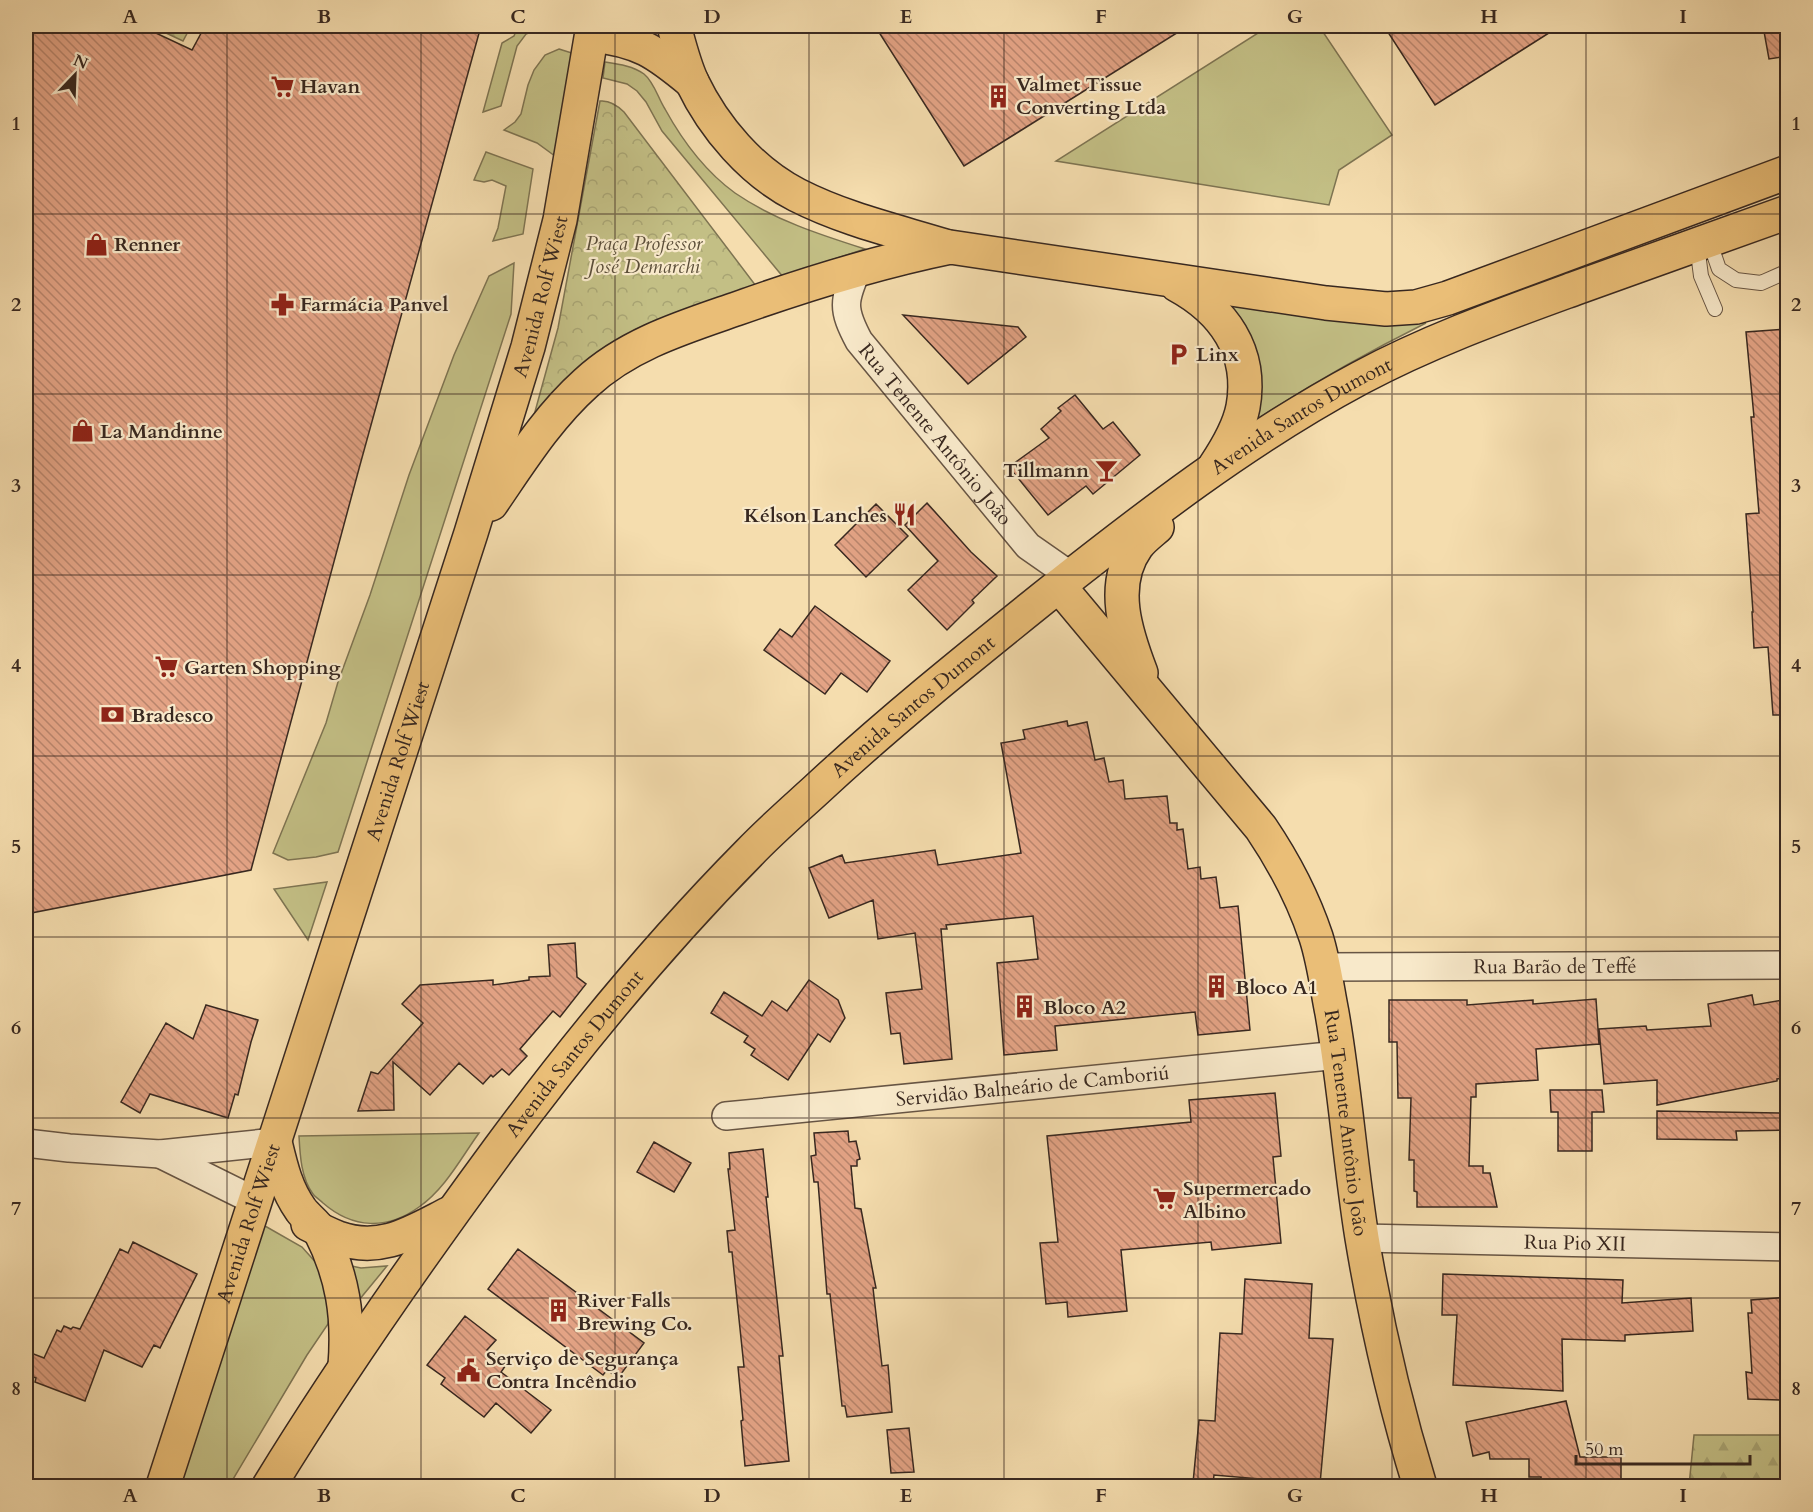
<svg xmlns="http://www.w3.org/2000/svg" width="1813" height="1512" viewBox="0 0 1813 1512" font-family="Cardo,serif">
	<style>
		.grass { fill: #c3bf85; stroke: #7e7452; stroke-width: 1.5 }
		.forest { fill: url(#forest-firs); stroke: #7e7452; stroke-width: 1.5 }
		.park { fill: url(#park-crowns); stroke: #7e7452; stroke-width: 1.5 }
		.building { fill: url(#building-back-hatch); stroke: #382820; stroke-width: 1.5 }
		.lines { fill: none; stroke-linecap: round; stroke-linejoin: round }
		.service-casing { stroke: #675544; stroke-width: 16 }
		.minor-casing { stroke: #675544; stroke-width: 30 }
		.primary-casing { stroke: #382820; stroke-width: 36 }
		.service { stroke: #f8e9ca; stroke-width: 14 }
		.minor { stroke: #f8e9ca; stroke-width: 27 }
		.primary { stroke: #eabe77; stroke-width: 33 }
		.grid { fill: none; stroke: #382820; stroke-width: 1.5; stroke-opacity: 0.55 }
		.labels { text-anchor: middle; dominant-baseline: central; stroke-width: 4.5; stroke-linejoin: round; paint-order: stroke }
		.poi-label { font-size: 20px; font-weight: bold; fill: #382820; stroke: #f8e9ca; text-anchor: start }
		.park-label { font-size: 20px; font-style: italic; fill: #5b4e39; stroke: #f8e9ca }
		.street-label { font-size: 20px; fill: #382820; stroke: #f8e9ca }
		.neatline { fill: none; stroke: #382820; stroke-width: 2 }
		.grid-label { font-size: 20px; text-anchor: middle; font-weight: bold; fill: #382820 }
	</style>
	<defs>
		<pattern id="forest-firs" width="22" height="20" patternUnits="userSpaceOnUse" patternTransform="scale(1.5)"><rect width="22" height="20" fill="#c3bf85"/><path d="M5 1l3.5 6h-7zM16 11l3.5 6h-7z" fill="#a8a473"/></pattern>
		<pattern id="park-crowns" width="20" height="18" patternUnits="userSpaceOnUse" patternTransform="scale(1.5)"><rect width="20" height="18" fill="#c3bf85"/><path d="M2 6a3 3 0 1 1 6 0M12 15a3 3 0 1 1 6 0" fill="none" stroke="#a8a473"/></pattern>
		<pattern id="building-back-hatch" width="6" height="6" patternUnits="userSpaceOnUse" patternTransform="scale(1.5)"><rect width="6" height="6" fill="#e3a385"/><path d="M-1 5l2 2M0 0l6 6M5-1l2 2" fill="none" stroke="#b9856c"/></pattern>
	</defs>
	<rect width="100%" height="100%" fill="#f5ddae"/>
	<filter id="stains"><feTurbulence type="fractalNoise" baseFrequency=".00333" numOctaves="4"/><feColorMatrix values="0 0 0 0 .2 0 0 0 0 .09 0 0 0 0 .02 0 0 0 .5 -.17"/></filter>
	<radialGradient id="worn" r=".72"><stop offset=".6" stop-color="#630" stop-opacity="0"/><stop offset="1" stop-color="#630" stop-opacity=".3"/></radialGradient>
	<!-- grass -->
	<path class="grass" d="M518,26H546L526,34L517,46L501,106L483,112L502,43L514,36Z
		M1269,26H1319L1392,135L1339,170L1329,205L1056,161Z
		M559,49L575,54L559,159L537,143L504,130L515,122L521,114L528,85L534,70L545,55Z
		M605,62C618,64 633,66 644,74C654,82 658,98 665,109C682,140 706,172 735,193C774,220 821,235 865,249L822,263L784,278L662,131L646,102L637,91L627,84L603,78Z
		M486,152L533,169L523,234L493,241L498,228L506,186L492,180L484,182L474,180Z
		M514,263L511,314L338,852L316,857L288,860L273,853L326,723L338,682L370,595L409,475L454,355L489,276Z
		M1224,303C1291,312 1358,327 1426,323C1364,354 1304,388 1247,426Z
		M327,882L308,940L274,889Z
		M479,1133C461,1158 445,1189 419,1207C387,1230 353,1229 323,1203C320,1200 315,1197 313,1194C301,1178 300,1155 299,1136Z
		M258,1222L302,1247L318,1265L332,1303L328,1324L307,1355L229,1486H178Z
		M342,1264L361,1268L387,1266L359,1300Z"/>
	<!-- forest -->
	<path class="forest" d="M151,26H191L183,41Z
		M1694,1435H1787V1486H1689Z"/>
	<!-- park -->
	<path class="park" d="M600,101C610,100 617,105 624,112L756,286L533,419L558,328Z"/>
	<!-- building -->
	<path class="building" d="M26,26H141L192,50L205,26H481L360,465L251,870L26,914Z
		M875,26H1188L964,166Z
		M1384,26H1560L1435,105Z
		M1763,26H1788V56L1769,59Z
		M903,315L1018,327L1026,337L968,384Z
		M1788,329V715H1773L1768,647L1754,648L1752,612H1753L1746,514L1759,513L1751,417H1754L1746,332Z
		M1075,395L1103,429L1113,422L1140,455L1093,494L1086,486L1048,515L1009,467L1049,438L1041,429L1061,411L1058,408Z
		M927,503L971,552L997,576L972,600L974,603L947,630L908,590L938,561L905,525Z
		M876,504L908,536L866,577L835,545Z
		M815,606L890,661L867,692L841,673L825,694L764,650L780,629L792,637Z
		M1067,721L1068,726L1087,722L1095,760L1104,758L1109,782L1123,780L1125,799L1167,796L1170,823H1177V830L1183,829L1188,869L1200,867L1201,879L1216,877L1220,908L1238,906L1250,1030L1198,1035L1195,1012L1055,1026L1057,1050L1004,1055L997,963L1038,959L1033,916L946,925L947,929H941L952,1059L904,1064L900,1033L891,1034L886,993L922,989L915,933L878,939L873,900L829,918L809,868L842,855L845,863L935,850L938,865L1021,853L1001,743L1025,739L1023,730Z
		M575,943L577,977L586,984L560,1017L553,1011L520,1049L527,1056L509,1075L502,1069L493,1077L491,1075L483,1084L459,1063L430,1095L393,1062L394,1110L358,1111L371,1072L378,1074L423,1023L402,1004L420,985L493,980V985L529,980V977L550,976L548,945Z
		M809,980L838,1000L845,1018L830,1042L818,1034L788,1080L751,1055L755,1049L744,1042L748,1036L711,1013L724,992L762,1016L772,1001L787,1011Z
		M1752,995L1754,1005L1788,999V1049L1780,1051L1784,1078L1777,1079V1081L1657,1105V1080L1604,1084L1599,1029L1646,1026L1647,1030L1711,1026L1708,1004Z
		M1596,999L1599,1044L1536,1049L1538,1080L1476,1084V1097H1471L1469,1166H1483V1173H1490L1497,1207H1417V1192L1414,1191V1160H1409L1411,1098H1398L1397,1042H1389V1000H1467V1005L1533,1000V1004Z
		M206,1005L258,1020L251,1042L238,1095L235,1094L228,1118L150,1094L140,1113L121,1102L166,1023L193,1039Z
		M1550,1090H1602L1604,1112H1592V1151H1558V1112H1551Z
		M1275,1093L1281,1156L1273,1157L1281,1243L1212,1250L1211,1242L1121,1250L1127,1311L1068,1317L1067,1302L1046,1304L1040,1243L1058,1242L1047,1136L1191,1122L1189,1100Z
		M1657,1111L1788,1113V1130L1736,1131L1737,1140L1657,1139Z
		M848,1131L849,1142L856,1141L860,1159L857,1160V1166H851L855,1208L861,1209L874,1278L876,1288H873L882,1366L888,1365L892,1412L847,1417L845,1406H842L830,1294H827L818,1182H814L811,1156L816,1155L814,1133Z
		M654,1142L691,1163L674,1192L637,1172Z
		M763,1149L768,1197H766L783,1356H779L789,1461L745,1466L741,1421L743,1420L738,1367H744L732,1252H729L727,1231L735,1230L728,1169H730L729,1153Z
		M133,1242L197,1274L160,1348L154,1345L142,1367L104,1350L85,1401L35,1382L36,1378L26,1374V1351L44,1358L57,1330L61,1332L64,1326L71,1329L73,1327L80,1329L120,1249L128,1253Z
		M518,1249L644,1343L618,1378L607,1370L603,1375L488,1289Z
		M1443,1274L1623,1280L1622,1303L1691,1298L1693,1331L1625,1335V1341L1562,1339L1563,1391L1453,1385L1457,1315H1442Z
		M1245,1279L1312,1284L1309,1338L1333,1339L1320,1484L1214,1475L1213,1484L1193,1483L1199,1420L1215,1421L1220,1333L1242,1334Z
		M1788,1297V1355H1785L1783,1400L1748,1399L1746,1372L1752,1373L1748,1313H1752L1751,1300Z
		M465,1316L496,1340L487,1350L506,1365L501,1372L551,1410L531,1433L496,1403L484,1417L441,1384L445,1378L427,1365Z
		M1566,1401L1580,1457H1621V1486H1541V1477H1529V1459H1490L1489,1452L1473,1456L1466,1422Z
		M909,1428L914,1472L891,1473L887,1430Z"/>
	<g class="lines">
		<defs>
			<path id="service" d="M1709,240L1719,269L1736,280L1761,283L1788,271
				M1697,245L1701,276L1715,309"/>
			<g id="minor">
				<path id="s1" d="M858,268C843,301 842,309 859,341L1028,546L1071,576"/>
				<path id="s2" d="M1324,967L1788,965"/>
				<path id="s3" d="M726,1116L1339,1055"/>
				<path d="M26,1143L69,1148L160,1154L275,1142"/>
				<path d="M160,1154L255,1201"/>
				<path id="s4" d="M1362,1238L1788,1247"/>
			</g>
			<g id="primary">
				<path d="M674,26C679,44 684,65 692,82C714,128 752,172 797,195C844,219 896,231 945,246"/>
				<path d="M592,35C639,40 656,52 692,82"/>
				<path d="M1177,285C1223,310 1253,351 1243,407C1239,428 1227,448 1215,466"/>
				<path d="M491,504C520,462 547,418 586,383C628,344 684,327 736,309C806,284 877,262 950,247L1326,303L1386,309L1416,307L1448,298L1788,172"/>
				<path id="s5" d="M1059,586L1261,828C1284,862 1303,898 1316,937C1324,962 1327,988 1332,1013C1345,1088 1350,1163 1362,1238C1376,1322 1395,1405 1420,1486"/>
				<path d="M1141,673C1126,634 1109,585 1137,546C1142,539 1150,533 1157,527"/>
				<path d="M275,1142C281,1167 286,1189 301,1210C307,1218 315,1223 320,1231C343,1276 349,1317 345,1366"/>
				<path d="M308,1224C318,1229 328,1234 338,1238C380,1253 411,1233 448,1214"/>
				<path id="s6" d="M163,1486L471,533L528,347L560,220L593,26"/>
				<path id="s7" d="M269,1486C340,1370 418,1259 499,1149C576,1045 658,945 749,853C770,831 793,811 816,790C888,723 965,661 1042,599C1143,519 1246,439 1360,378C1429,341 1502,315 1576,288C1647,263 1717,237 1788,212"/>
			</g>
		</defs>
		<!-- service casing -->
		<use href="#service" class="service-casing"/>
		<!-- minor casing -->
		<use href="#minor" class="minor-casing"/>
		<!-- primary casing -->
		<use href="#primary" class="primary-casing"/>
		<!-- service -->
		<use href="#service" class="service"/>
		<!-- minor -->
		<use href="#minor" class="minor"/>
		<!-- primary -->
		<use href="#primary" class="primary"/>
	</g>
	<!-- grid -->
	<path class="grid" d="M227,26V1486M421,26V1486M615,26V1486M809,26V1486M1004,26V1486M1198,26V1486M1392,26V1486M1586,26V1486M26,214H1788M26,394H1788M26,575H1788M26,756H1788M26,937H1788M26,1118H1788M26,1298H1788"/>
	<!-- icons -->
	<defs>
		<symbol id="supermarket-bare" viewBox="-9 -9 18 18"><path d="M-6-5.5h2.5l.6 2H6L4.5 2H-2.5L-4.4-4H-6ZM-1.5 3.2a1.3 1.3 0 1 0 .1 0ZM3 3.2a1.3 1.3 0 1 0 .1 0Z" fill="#8f2418" stroke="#f8e9ca" stroke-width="2.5" paint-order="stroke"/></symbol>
		<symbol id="building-bare" viewBox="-9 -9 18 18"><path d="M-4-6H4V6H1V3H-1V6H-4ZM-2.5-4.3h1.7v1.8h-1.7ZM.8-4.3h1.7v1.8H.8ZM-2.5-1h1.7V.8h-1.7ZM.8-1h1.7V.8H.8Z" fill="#8f2418" stroke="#f8e9ca" stroke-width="2.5" paint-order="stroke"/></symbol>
		<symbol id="shop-bare" viewBox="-9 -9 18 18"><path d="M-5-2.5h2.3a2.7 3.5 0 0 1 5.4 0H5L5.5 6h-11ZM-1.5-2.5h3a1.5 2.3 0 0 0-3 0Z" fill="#8f2418" stroke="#f8e9ca" stroke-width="2.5" paint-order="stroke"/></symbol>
		<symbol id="pharmacy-bare" viewBox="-9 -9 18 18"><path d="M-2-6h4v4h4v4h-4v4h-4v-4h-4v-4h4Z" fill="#8f2418" stroke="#f8e9ca" stroke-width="2.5" paint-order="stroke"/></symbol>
		<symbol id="parking-bare" viewBox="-9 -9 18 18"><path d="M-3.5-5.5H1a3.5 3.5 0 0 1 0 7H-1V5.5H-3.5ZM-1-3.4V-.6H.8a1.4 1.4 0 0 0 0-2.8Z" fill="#8f2418" stroke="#f8e9ca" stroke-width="2.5" paint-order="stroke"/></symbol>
		<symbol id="bar-bare" viewBox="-9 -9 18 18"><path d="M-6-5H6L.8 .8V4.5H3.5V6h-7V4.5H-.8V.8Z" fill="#8f2418" stroke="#f8e9ca" stroke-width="2.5" paint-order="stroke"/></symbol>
		<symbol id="restaurant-bare" viewBox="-9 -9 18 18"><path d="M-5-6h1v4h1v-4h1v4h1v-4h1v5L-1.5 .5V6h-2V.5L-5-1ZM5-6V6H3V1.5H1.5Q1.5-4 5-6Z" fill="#8f2418" stroke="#f8e9ca" stroke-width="2.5" paint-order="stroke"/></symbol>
		<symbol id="bank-bare" viewBox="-9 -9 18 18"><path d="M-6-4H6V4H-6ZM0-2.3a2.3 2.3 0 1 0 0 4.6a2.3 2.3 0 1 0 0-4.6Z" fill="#8f2418" stroke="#f8e9ca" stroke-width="2.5" paint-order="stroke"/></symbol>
		<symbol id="civic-bare" viewBox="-9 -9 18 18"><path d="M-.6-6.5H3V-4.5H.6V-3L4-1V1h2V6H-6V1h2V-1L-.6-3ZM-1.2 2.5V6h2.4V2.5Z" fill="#8f2418" stroke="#f8e9ca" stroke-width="2.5" paint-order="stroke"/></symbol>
	</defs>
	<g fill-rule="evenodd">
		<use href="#supermarket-bare" x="266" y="70" width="33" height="33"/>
		<use href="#building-bare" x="982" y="80" width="33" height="33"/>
		<use href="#shop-bare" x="80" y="228" width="33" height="33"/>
		<use href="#pharmacy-bare" x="266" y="288" width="33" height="33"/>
		<use href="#parking-bare" x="1162" y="338" width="33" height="33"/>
		<use href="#shop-bare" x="66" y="414" width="33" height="33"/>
		<use href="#bar-bare" x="1090" y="454" width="33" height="33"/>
		<use href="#restaurant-bare" x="888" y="498" width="33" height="33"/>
		<use href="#supermarket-bare" x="150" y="650" width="33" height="33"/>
		<use href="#bank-bare" x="96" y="698" width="33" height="33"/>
		<use href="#building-bare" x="1200" y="970" width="33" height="33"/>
		<use href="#building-bare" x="1008" y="990" width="33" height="33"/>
		<use href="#supermarket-bare" x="1148" y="1182" width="33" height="33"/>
		<use href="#building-bare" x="542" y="1294" width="33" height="33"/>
		<use href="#civic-bare" x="452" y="1354" width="33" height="33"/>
	</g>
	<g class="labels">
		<!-- poi labels -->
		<g class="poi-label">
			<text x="1016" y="84">Valmet Tissue<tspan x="1016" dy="23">Converting Ltda</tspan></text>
			<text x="300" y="86">Havan</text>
			<text x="114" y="244">Renner</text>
			<text x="300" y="304">Farmácia Panvel</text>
			<text x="1196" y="354">Linx</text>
			<text x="100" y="431">La Mandinne</text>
			<text x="1089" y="470" text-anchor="end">Tillmann</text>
			<text x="887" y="515" text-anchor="end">Kélson Lanches</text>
			<text x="184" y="667">Garten Shopping</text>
			<text x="131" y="715">Bradesco</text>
			<text x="1235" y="987">Bloco A1</text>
			<text x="1043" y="1007">Bloco A2</text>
			<text x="1183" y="1188">Supermercado<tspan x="1183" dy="23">Albino</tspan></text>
			<text x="577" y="1300">River Falls<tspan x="577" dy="23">Brewing Co.</tspan></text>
			<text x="486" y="1358">Serviço de Segurança<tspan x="486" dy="23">Contra Incêndio</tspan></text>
		</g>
		<!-- park labels -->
		<g class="park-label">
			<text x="644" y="243">Praça Professor<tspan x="644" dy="23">José Demarchi</tspan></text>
		</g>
		<!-- street labels -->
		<g class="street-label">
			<text stroke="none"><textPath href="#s6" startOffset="1248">Avenida Rolf Wiest</textPath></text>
			<text stroke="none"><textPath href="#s7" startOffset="1502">Avenida Santos Dumont</textPath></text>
			<text stroke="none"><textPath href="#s1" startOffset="198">Rua Tenente Antônio João</textPath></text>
			<text stroke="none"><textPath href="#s7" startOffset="1016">Avenida Santos Dumont</textPath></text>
			<text stroke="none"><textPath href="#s6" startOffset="762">Avenida Rolf Wiest</textPath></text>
			<text stroke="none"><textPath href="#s2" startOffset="231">Rua Barão de Teffé</textPath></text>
			<text stroke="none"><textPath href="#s7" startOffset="530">Avenida Santos Dumont</textPath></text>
			<text stroke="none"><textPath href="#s3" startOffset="308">Servidão Balneário de Camboriú</textPath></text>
			<text stroke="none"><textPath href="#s5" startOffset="626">Rua Tenente Antônio João</textPath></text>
			<text stroke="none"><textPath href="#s6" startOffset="276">Avenida Rolf Wiest</textPath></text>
			<text stroke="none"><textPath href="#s4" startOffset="213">Rua Pio XII</textPath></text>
		</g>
	</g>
	<!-- margin -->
	<rect width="1813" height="1512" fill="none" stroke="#f5ddae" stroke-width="66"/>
	<!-- north arrow -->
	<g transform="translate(75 75) rotate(23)" stroke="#f8e9ca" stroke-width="4.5" paint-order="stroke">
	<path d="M0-4.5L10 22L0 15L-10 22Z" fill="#382820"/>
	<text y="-9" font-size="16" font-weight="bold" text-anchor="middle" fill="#382820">N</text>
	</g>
	<!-- scale -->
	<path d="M1576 1455v9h174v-9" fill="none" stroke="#382820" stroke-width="3"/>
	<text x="1585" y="1455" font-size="18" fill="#382820" stroke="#f8e9ca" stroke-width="4.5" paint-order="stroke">50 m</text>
	<rect x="33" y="33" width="1747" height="1446" class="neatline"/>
	<g class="grid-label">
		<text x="130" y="23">A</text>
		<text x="324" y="23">B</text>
		<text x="518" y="23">C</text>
		<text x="712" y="23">D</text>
		<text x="906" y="23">E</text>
		<text x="1101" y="23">F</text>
		<text x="1295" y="23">G</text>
		<text x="1489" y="23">H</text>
		<text x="1683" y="23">I</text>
		<text x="16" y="130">1</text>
		<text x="1796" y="130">1</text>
		<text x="16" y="311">2</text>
		<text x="1796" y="311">2</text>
		<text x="16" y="492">3</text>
		<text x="1796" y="492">3</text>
		<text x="16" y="672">4</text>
		<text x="1796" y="672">4</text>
		<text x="16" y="853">5</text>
		<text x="1796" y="853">5</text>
		<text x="16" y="1034">6</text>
		<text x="1796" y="1034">6</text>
		<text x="16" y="1215">7</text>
		<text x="1796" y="1215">7</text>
		<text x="16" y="1395">8</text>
		<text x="1796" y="1395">8</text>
		<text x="130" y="1502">A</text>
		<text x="324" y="1502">B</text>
		<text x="518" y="1502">C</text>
		<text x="712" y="1502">D</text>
		<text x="906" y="1502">E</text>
		<text x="1101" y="1502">F</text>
		<text x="1295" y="1502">G</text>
		<text x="1489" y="1502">H</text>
		<text x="1683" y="1502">I</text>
	</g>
	<rect width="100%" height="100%" filter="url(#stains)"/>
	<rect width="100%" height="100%" fill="url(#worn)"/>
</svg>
